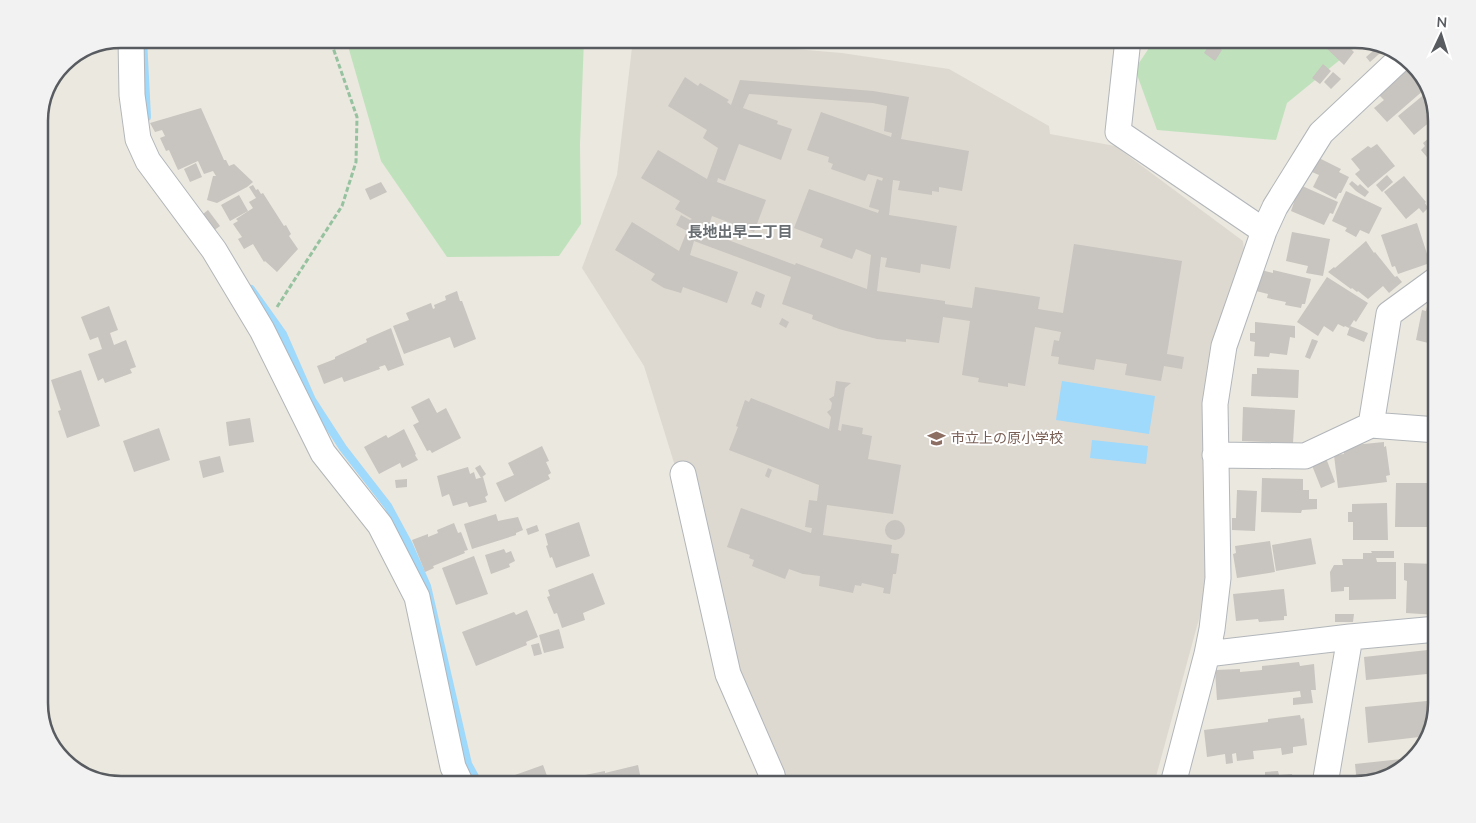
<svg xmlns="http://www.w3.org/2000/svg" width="1476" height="823" viewBox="0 0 1476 823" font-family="Mulish,'Noto Sans JP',sans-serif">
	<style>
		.education { fill: #ddd9d0 }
		.green { fill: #bfe2bc }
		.water { fill: #9fd9fb }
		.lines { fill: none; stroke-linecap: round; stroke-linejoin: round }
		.stream { stroke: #9fd9fb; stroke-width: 8 }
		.building { fill: #c8c4bf; fill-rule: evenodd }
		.street-casing { stroke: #b2b6ba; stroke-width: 27 }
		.path { stroke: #96c2a0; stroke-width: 3; stroke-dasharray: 5 2.5; stroke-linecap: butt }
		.street { stroke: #fff; stroke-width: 25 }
		.labels { text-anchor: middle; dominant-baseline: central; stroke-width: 4; stroke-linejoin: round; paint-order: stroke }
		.education-label { font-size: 14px; fill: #785e54; stroke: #fff; text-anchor: start }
		.neighbourhood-label { font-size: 15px; font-weight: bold; fill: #696e72; stroke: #fff }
		.rim { fill: none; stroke: #585c60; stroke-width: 2.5 }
	</style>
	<rect width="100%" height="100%" fill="#ebe8df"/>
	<!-- education -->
	<path class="education" d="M633,39H677L842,53L949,69L1049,126L1050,134L1115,146L1243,241L1245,258L1217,347L1209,582L1154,784H784L737,666L644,366L582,268L617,175Z"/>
	<!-- green -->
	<path class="green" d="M346,39H584L580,144L581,224L559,256L447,257L381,161Z
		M1155,39H1356L1363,41L1287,103L1276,140L1157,130L1135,69Z"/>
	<!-- water -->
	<path class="water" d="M1062,381L1155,396L1149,434L1056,420Z
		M1092,440L1148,446L1146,464L1090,458Z"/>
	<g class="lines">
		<!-- stream -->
		<path class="stream" d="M143,39L147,117
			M251,289L283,334L312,400L343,448L388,506L409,545L427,586L468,764L479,784"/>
	</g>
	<!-- building -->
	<path class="building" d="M1331,39H1340L1354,52L1344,65L1324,46Z
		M1211,42L1222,50L1215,61L1204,53Z
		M1380,45L1387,47L1370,62L1366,57Z
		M1323,64L1331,71L1320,84L1312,78Z
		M1407,64L1417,76L1416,78L1425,89L1387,122L1374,108L1384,100L1379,95L1391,85L1388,82Z
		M1333,72L1341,79L1331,89L1324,82Z
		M685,77L698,86L700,83L729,100L727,102L731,105L740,80L873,91L909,97L901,139L969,151L962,191L939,187V192L932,191V195L898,190L900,181L893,180L889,215L957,226L950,269L921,264L920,273L885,267L887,258L881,257L877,291L945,301V304L972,308L975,287L1040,297L1038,309L1063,313L1074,244L1182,261L1167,354L1184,357L1182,369L1164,366L1161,381L1125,375L1127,364L1096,359L1094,370L1058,364L1059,357L1051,356L1054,340L1059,341L1061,332L1035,327L1025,386L1008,383V387L978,382L979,378L962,375L970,321L943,317L939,343L906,339V342L877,339L839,329L812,319L813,315L782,304L791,277L694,241L690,255L738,272L727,303L683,287L681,293L664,288L651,280L655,274L615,250L632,222L679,251L687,231L676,225L681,215L690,220L692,219L675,209L680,201L641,178L658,150L707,179L718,148L703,138L707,130L668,106ZM749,94L873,103L887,106L884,131L892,133L891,137L821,112L807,150L829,157L828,162L833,164L831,169L865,181L868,174L883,178L882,181L877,179L869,207L879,210L878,213L809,189L794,228L823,239L820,247L852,259L856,249L871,255L867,289L796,263L795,265L699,229L702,223L709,225L712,216L754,232L766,200L717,182L718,178L725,181L739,144L781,160L792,129L777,124L778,121L743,108Z
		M1426,93L1433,102L1434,105L1432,107L1436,111L1437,116L1414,135L1398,116Z
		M201,108L224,160H226L229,166L234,164L253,182L247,187L217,203L207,200L213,176H216L213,171L204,174L198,161L178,170L169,150L166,151L160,138L165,136L162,130L155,132L150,123Z
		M1437,131V169L1421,150L1425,146L1423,143Z
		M1377,144L1395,166L1368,188L1355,174L1360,170L1351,159L1368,146L1371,148Z
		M1317,157L1341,169L1339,172L1349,177L1341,193H1339L1336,199L1313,187L1319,175L1305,169Z
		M196,163L202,177L190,182L184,169Z
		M1387,175L1393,182L1382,192L1376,185Z
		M1404,176L1426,202L1425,203L1428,208L1423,213L1419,208L1406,219L1384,192Z
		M1352,181L1358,186L1360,184L1369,192L1365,197L1356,191L1349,184Z
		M381,182L387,192L370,200L365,189Z
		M253,185L256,190L258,189L261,194L263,193L284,226L286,225L291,234L289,236L298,249L277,272L265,261L264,262L253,244L244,249L238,239L242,237L233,224L238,221L236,219L253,208L249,202L256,198L249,187Z
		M1300,185L1338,202L1333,214L1330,213L1324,225L1291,211Z
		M1346,191L1382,208L1369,234L1360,230L1356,237L1345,231L1347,228L1332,221Z
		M239,195L248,211L230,221L221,205Z
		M208,210L220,226L209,234L198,218Z
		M1417,223L1430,263L1398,274L1395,266L1392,267L1381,235Z
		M1292,232L1330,239L1323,276L1306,273L1308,266L1286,261Z
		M1366,241L1374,253L1375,252L1395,277L1397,276L1402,282L1389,293L1383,286L1368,299L1358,291L1357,292L1352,288L1351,289L1328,272L1334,267L1335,268Z
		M1261,270L1273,273V270L1311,279L1305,304H1302L1301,308L1285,305L1286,302L1267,298L1268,294L1256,291Z
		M1327,277L1368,303L1356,322L1354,320L1349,328L1345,326L1344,327L1338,324L1333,332L1324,326L1318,336L1297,322Z
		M457,291L460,301H462L476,339L454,348L450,337L404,354L393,326L409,320L406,313L431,303L433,309L435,308L434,305L446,300L445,296Z
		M756,291L765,295L761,308L751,304Z
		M1428,303L1437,305V345L1416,340L1422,310L1426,311Z
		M109,306L118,330L110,333L114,345L126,340L136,367L130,369L132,373L105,383L103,378L98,381L88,354L102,349L98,337L90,340L81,317Z
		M782,318L789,322L786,328L779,324Z
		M1255,322L1295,326V338L1290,337L1287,355L1270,353L1269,357L1254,356L1255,342L1250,341V333H1255Z
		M1350,326L1368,333L1364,342L1347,335Z
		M391,328L404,365L388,371L385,365L379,367L380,369L344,382L342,377L324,384L317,366L335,359V357L367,342L366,339Z
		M1312,339L1318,341L1310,359L1305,357Z
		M1257,368L1299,370L1298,398L1251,396L1252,374H1257Z
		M81,370L100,426L67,438L58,411L61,410L51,380Z
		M836,381L851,383L845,388L838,430L841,431L842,424L863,428L862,434L872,436L868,459L901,465L893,514L827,505L823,535L892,545L891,553L899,554L896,574H893L890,594L883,593L884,588L862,583L861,586L855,585L853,593L819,586L820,576L803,574L789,569L785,579L752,566L754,560L749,558L750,555L727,547L741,508L811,533L812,528L805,527L809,500L817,501L819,485L729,450L738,427L736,426L745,400L749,402L751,398L829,429L831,417L827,412L831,409L832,403L829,399L834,396Z
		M429,398L437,413L446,408L461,438L432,453L430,450L427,451L413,425L419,422L411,407Z
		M1243,407L1295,410L1293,443L1242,441Z
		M250,418L254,442L229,446L226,422Z
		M159,428L170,460L134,472L123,441Z
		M404,429L416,454L415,455L418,460L402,468L400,463L379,474L364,447L386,435L388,438Z
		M1384,442V447L1386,446L1390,475L1386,476L1387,482L1338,488L1334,455L1344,454L1343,449L1354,445Z
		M542,446L549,461L546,462L551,473L548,475L550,479L505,502L496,483L514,475L508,463Z
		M220,456L224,472L203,478L199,461Z
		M1326,458L1335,482L1321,488L1311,463Z
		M480,465L486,474L481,478L475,468Z
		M468,467L470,474L474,472L476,479L483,477L488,495L485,497L487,502L469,507L467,502L453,506L449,494L442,497L437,476Z
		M768,468L772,470L769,478L765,476Z
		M1262,478L1303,479V490H1309V499H1317V509L1302,510L1301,513L1261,512Z
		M407,479V487L396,488L395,480Z
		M1396,483H1437V527H1395Z
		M1237,490L1257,491L1255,531L1232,530V518H1236Z
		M1387,503L1388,540H1353V522H1348V512H1352V504Z
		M496,514L498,521L518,517L523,530L516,533V535L472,549L464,524Z
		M885 530a10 10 0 1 1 20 0a10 10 0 1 1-20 0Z
		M579,522L590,556L556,568L552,557L550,558L546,546L548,545L545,534Z
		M454,523L458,533L461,532L468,550L464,551L465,553L433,566L434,568L425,572L412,540L428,534V537L438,533L437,530Z
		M537,525L539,531L528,535L526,529Z
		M1311,538L1316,564L1276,571L1272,545Z
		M1270,541L1275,572L1237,578L1233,554L1236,553L1235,546Z
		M504,549L506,553L511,551L515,561L509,564L510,567L491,574L485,555Z
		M1371,551H1394V558H1376L1377,562H1396V599L1349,600V587H1344V591L1331,592L1330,572L1334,565H1343L1342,559H1363V553H1372Z
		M474,556L488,594L456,605L442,568Z
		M1404,563L1437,564V615L1406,613L1407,581L1404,580Z
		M593,573L605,604L583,613L585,620L562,628L557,613L554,614L547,597L550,596L548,590Z
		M1284,589L1287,616H1284V620L1259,622L1258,619L1236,621L1233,594Z
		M527,610L538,637L526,642L527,645L476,666L462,632L514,612L516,615Z
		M1335,614H1354L1353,622H1335Z
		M559,629L564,648L544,653L539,635Z
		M539,643L542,654L534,656L531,645Z
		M1437,649V673L1366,680L1364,657Z
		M1299,662L1300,666L1314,664L1316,690H1311L1313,703L1293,705V698L1301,697L1300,691L1217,700L1215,670L1240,669V672L1262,670V666Z
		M1437,700L1428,736L1368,743L1365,707Z
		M1300,715L1301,719L1304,718L1307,745L1293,747V753L1282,755L1281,748L1253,751L1254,759L1237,761L1236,753L1232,754L1233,763L1226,764L1225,754L1207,757L1204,730L1268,722V719Z
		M1411,758L1397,773L1357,784L1355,764Z
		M543,765L550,784H482L503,777L504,779Z
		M638,765L642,784H582L580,776L605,771V773Z
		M1278,771L1279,775L1292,774L1293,784H1191V782H1200V779L1240,775V779L1265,776V772Z"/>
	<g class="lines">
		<defs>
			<path id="street" d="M131,39L132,95L138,139L148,161L214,250L262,330L323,453L380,525L417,597L453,767L461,784
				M1128,39L1118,132L1264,231
				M1371,425L1437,430
				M1215,455L1305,456L1371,425L1389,314L1437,279
				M683,474L728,674L772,775L774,784
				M1207,654L1350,637L1437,629
				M1173,784L1207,654L1212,629L1218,578L1215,404L1224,346L1264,231L1275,207L1321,133L1403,56
				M1325,784L1350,637"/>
		</defs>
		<!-- street casing -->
		<use href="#street" class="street-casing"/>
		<!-- path -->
		<path class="path" d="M277,307L342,206L356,162L357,117L330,39"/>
		<!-- street -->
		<use href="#street" class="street"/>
	</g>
	<!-- icons -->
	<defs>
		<symbol id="school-bare" viewBox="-9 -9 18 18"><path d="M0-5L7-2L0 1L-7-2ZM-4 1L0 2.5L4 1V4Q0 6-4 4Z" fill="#8d6e63" stroke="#fff" stroke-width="2.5" paint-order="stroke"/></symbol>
	</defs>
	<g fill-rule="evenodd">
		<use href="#school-bare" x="924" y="426" width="25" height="25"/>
	</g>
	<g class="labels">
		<!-- education labels -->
		<g class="education-label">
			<text x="951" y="438">市立上の原小学校</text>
		</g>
		<!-- neighbourhood labels -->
		<g class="neighbourhood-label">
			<text x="740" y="231">長地出早二丁目</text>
		</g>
	</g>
	<!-- crop -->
	<path d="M0 0H1476V823H0ZM121 48H1355A73 73 0 0 1 1428 121V703A73 73 0 0 1 1355 776H121A73 73 0 0 1 48 703V121A73 73 0 0 1 121 48Z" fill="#f2f2f2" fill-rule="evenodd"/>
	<path class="rim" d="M121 48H1355A73 73 0 0 1 1428 121V703A73 73 0 0 1 1355 776H121A73 73 0 0 1 48 703V121A73 73 0 0 1 121 48Z"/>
	<!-- north arrow -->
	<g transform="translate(1441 35) rotate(4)" stroke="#ffffff" stroke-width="4" paint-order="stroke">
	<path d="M0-4L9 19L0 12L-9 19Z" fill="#585c60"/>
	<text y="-8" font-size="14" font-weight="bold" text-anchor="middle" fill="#585c60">N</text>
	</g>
</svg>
